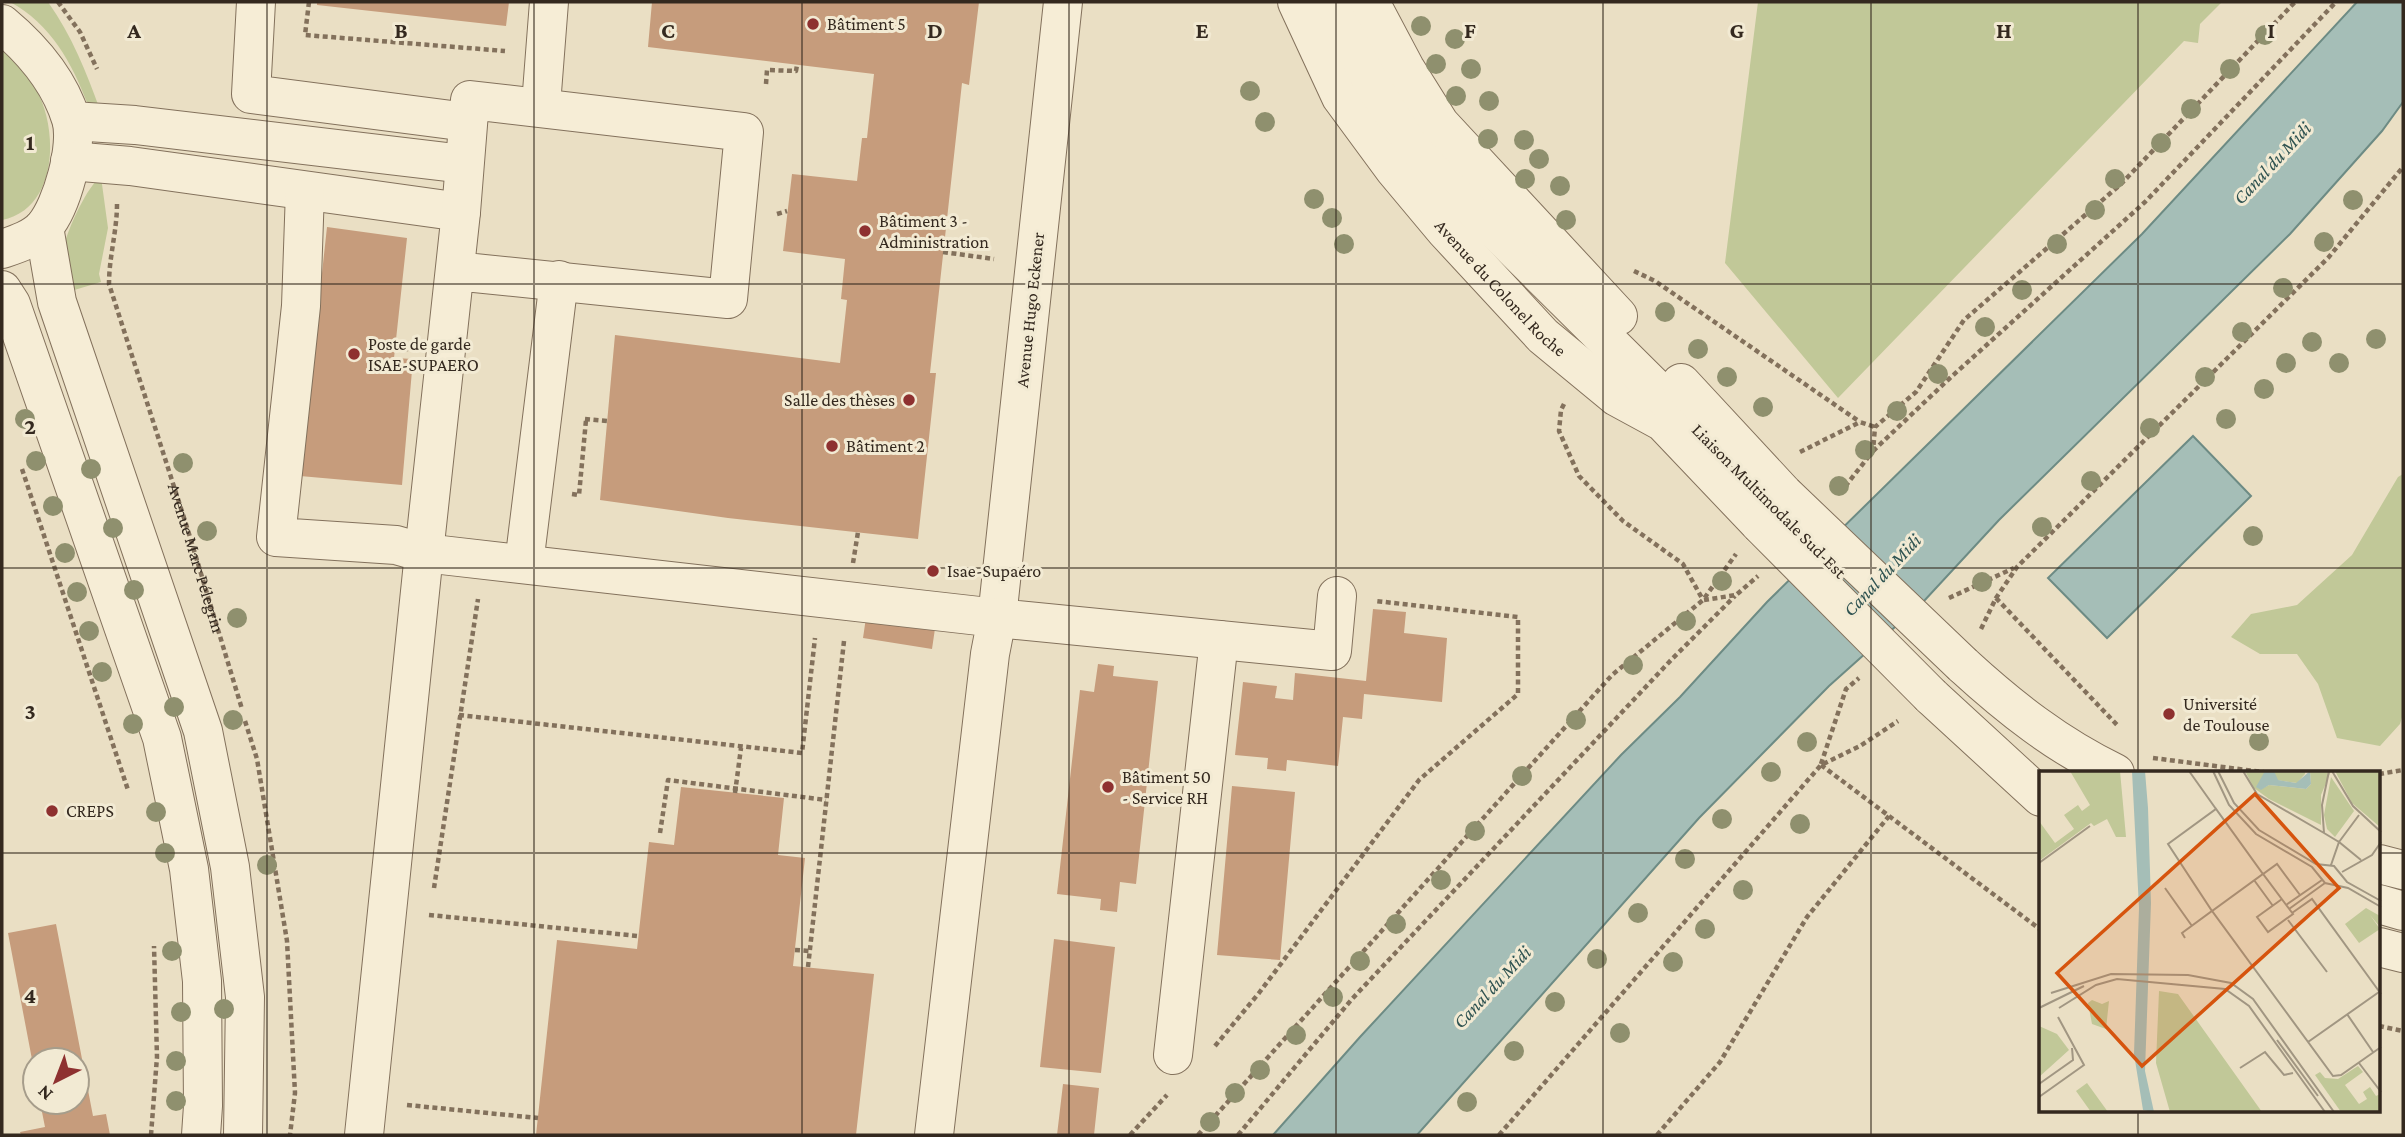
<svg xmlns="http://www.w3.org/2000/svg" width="2405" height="1137" viewBox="0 0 2405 1137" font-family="'Crimson Pro',serif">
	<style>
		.green { fill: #c1c898 }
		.water { fill: #a5beb7; stroke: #6d8b84; stroke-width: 2 }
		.building { fill: #c69c7c }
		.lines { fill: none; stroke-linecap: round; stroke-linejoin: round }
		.minor-casing { stroke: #83715c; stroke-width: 40 }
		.path { stroke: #83715c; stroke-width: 4.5; stroke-dasharray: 5 3.5; stroke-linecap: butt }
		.minor { stroke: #f6edd6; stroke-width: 38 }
		.minor-bridge-casing { stroke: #83715c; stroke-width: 40; stroke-linecap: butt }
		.minor-bridge { stroke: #f6edd6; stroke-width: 38 }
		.tree { fill: #8f906e }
		.grid { fill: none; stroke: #34291f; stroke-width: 2; stroke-opacity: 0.55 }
		.poi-dot { fill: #8e3130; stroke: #f2ead3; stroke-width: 2.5 }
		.labels { text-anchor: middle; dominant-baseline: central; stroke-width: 6; stroke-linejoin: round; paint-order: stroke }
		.poi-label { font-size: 18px; fill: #34291f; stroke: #f2ead3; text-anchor: start }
		.street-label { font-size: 18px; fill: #34291f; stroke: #f2ead3 }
		.water-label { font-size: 19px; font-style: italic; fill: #2f5351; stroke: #f2ead3 }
		.inset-road { fill: none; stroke: #a19682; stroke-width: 2 }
		.view { fill: #d6540e; fill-opacity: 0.15; stroke: #d6540e; stroke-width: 3.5 }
		.inset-edge { fill: none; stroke: #34291f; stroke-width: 3.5 }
		.grid-label { font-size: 23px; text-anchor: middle; font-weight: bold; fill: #34291f; stroke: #f2ead3; stroke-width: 6; stroke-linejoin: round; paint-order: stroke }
	</style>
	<rect width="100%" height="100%" fill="#eadfc4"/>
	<!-- green -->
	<path class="green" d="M10,2H48C72,36 86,71 100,110L88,105C72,63 51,24 10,2Z
		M1758,2H2222L2200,24L2198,43L2184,41L1838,398L1725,263Z
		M2,47C15,60 27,72 36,89C59,130 58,209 2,220Z
		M101,177L108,228L99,274L101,282L71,291C68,278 62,259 64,246C67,231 88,184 101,177Z
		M2403,474V714L2400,724L2380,746L2337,738L2318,684L2297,654H2260L2231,637L2251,614L2297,605L2352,555L2398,477Z"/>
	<!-- water -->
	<path class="water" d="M2357,2H2403V102L2382,131L2290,234L1999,520L1924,601L1829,686L1699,818L1417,1135H1273L1360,1037L1621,755L1680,697L1767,602L2142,234Z
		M2193,436L2251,496L2107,638L2048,578Z"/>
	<!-- building -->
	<path class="building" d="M317,2H509L506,26L317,5Z
		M652,2H979L969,85L962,83L930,373H936L918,539L728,518L600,500L615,335L840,363L847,300L841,299L845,259L783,251L792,174L857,181L862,138H867L874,74L648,47Z
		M327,227L407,238L394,358L413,359L402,485L300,476Z
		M868,604L937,615L932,649L863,638Z
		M1373,609L1406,612L1404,633L1447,638L1442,702L1364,694L1362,719L1343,717L1338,766L1287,760L1286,771L1267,769L1268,758L1235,755L1243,682L1277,686L1275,698L1293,700L1295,673L1366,681Z
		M1098,664L1114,666L1113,676L1158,681L1136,884L1120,882L1117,912L1100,910L1101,899L1057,894L1080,690L1094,692Z
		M1232,786L1295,792L1280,960L1217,955Z
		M681,787L784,798L778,855L805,858L793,966L874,974L856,1135H536L557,940L637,949L649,842L674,845Z
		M56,924L93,1116L106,1114L110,1135H21L20,1132L45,1127L40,1102H77V1060H35L34,1070L8,933Z
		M1054,939L1115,947L1101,1073L1040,1067Z
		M1063,1084L1099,1088L1094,1135H1057Z"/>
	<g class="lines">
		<defs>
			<g id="minor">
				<path d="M256,2L251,94L467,122"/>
				<path d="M1063,2L997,618L1332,651L1337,596"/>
				<path id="s2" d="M1297,2L1341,97L1394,169L1445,230L1543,336L1617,397L1663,422L1760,524"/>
				<path d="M1335,2L1350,38L1375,87L1409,136L1449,184L1689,422"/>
				<path d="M1370,2L1405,68L1440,124L1618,316"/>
				<path d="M2,24C32,49 59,80 71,119C79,145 62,206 44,227C33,239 17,244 2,249"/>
				<path d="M542,92L549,2"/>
				<path d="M72,121L135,125L464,164"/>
				<path d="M70,161L130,166L461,212"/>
				<path d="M305,191L301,306L276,537L396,545L424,553L364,1135"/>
				<path d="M44,227L57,302L203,731L230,867L245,997L243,1135"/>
				<path d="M455,271L728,299L744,132L470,100L461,212L424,553L997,618L990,654L934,1135"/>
				<path d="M2,290L11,304L162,738L189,869L202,981L203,1106L201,1135"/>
				<path d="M1681,383L1784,494"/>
				<path d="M524,564L559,280"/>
				<path d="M1963,665C2010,708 2057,745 2115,773"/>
				<path d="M1931,696L2041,797"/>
				<path d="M2379,864L2403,870"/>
				<path d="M2379,904L2403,911"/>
				<path d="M2379,947L2403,953"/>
				<path d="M1173,1055L1219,640"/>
			</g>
		</defs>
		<!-- minor casing -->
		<use href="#minor" class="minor-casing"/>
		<!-- path -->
		<g class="path">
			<path d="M58,2L80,32L97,69"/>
			<path d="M309,2L305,35L505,51"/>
			<path d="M766,84L767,70L796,71L797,65"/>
			<path id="s1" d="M117,204C117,231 109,257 109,284L186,524L242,709"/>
			<path d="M777,214L787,211"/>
			<path d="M943,252L994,259"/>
			<path d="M1634,271L1655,281L1860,422"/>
			<path d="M395,350L408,349"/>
			<path d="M1564,404L1561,410L1559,431L1579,476L1623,521L1683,564L1703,600"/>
			<path d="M585,419L607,421"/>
			<path d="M1873,451L1950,378L2145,202L2336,2"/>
			<path d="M1800,452L1860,422L1875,427"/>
			<path d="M22,469L128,790"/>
			<path d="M1840,493L1873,451L1875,427L1916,392L1964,320L2121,184L2295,2"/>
			<path d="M572,494L579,495L586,420"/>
			<path d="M853,563L858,532"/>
			<path d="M1949,598L2014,568"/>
			<path d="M1996,598L2119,727"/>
			<path d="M1704,600L1736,595L1758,576"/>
			<path d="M1981,629L1996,598L2017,567L2328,258L2403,167"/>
			<path d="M459,715L802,753L815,638"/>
			<path d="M245,721L257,759L287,941L295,1093L290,1135"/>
			<path d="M2153,758L2270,773"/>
			<path d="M1821,764L1846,689L1859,678"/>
			<path d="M1821,765L2041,930"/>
			<path d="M2379,774L2403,770"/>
			<path d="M735,793L741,748"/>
			<path d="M660,833L668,780L826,800"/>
			<path d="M434,888L478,599"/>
			<path d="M429,915L638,936"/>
			<path d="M795,950L809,951"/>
			<path d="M808,967L844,641"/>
			<path d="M2379,1026L2403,1031"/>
			<path d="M1215,1046L1259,993L1419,780L1518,694V617L1376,601"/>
			<path d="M407,1105L538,1118"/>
			<path d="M151,1135L157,1057L154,946"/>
			<path d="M1130,1135L1167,1095"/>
			<path d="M1198,1135L1612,675L1703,600L1736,554"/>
			<path d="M1238,1135L1352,999L1672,659L1735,596"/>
			<path d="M1499,1135L1821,765L1860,746L1898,721"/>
			<path d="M1657,1135L1720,1062L1807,917L1889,816"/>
		</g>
		<!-- minor -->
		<use href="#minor" class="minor"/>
		<defs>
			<path id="minor-bridge" d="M1784,494L1963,665
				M1760,524L1931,696"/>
		</defs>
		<!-- minor-bridge casing -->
		<use href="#minor-bridge" class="minor-bridge-casing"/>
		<!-- minor-bridge -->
		<use href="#minor-bridge" class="minor-bridge"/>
	</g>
	<!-- trees -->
	<g class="tree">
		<circle cx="1421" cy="26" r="10"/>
		<circle cx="2265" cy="35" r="10"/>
		<circle cx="1455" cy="39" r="10"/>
		<circle cx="1436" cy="64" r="10"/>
		<circle cx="1471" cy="69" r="10"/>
		<circle cx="2230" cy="69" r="10"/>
		<circle cx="1250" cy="91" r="10"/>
		<circle cx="1456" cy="96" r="10"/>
		<circle cx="1489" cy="101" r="10"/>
		<circle cx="2191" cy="109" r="10"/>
		<circle cx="1265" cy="122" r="10"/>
		<circle cx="1488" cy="139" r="10"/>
		<circle cx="1524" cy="140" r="10"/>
		<circle cx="2161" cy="143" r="10"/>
		<circle cx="1539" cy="159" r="10"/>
		<circle cx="1525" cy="179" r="10"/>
		<circle cx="2115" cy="179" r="10"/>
		<circle cx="1560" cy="186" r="10"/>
		<circle cx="1314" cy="199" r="10"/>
		<circle cx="2353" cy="200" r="10"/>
		<circle cx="2095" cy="210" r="10"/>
		<circle cx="1332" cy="218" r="10"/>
		<circle cx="1566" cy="220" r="10"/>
		<circle cx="2324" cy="242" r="10"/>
		<circle cx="1344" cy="244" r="10"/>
		<circle cx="2057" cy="244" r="10"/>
		<circle cx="2283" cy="288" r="10"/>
		<circle cx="2022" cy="290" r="10"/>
		<circle cx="1665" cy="312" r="10"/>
		<circle cx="1985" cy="327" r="10"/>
		<circle cx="2242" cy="332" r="10"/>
		<circle cx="2376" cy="339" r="10"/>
		<circle cx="2312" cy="342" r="10"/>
		<circle cx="1698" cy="349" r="10"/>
		<circle cx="2286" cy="363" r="10"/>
		<circle cx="2339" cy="363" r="10"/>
		<circle cx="1938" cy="374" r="10"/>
		<circle cx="1727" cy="377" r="10"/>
		<circle cx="2205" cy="377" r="10"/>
		<circle cx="2264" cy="389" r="10"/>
		<circle cx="1763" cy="407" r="10"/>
		<circle cx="1897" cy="411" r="10"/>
		<circle cx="25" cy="419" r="10"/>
		<circle cx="2226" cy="419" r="10"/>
		<circle cx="2150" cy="428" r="10"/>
		<circle cx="1865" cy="450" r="10"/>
		<circle cx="36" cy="461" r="10"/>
		<circle cx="183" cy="463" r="10"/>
		<circle cx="91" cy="469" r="10"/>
		<circle cx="2091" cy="481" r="10"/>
		<circle cx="1839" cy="486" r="10"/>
		<circle cx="53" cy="506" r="10"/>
		<circle cx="2042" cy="527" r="10"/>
		<circle cx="113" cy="528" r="10"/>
		<circle cx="207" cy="531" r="10"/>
		<circle cx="2253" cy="536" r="10"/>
		<circle cx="65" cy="553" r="10"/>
		<circle cx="1722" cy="581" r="10"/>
		<circle cx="1982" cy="582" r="10"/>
		<circle cx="134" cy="590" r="10"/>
		<circle cx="77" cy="592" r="10"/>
		<circle cx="237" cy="618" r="10"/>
		<circle cx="1686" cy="621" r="10"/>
		<circle cx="89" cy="631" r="10"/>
		<circle cx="1633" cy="665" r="10"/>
		<circle cx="102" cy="672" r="10"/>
		<circle cx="174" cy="707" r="10"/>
		<circle cx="233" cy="720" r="10"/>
		<circle cx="1576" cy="720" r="10"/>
		<circle cx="133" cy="724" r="10"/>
		<circle cx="2259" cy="741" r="10"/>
		<circle cx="1807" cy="742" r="10"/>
		<circle cx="1771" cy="772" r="10"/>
		<circle cx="1522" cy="776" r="10"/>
		<circle cx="156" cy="812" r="10"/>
		<circle cx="1722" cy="819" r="10"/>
		<circle cx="1800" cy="824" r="10"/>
		<circle cx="1475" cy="831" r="10"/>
		<circle cx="165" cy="853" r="10"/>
		<circle cx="1685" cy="859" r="10"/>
		<circle cx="267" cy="865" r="10"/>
		<circle cx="1441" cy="880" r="10"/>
		<circle cx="1743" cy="890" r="10"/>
		<circle cx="1638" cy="913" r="10"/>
		<circle cx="1396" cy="924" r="10"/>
		<circle cx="1705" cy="929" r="10"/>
		<circle cx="172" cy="951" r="10"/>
		<circle cx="1597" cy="959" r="10"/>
		<circle cx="1360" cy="961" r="10"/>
		<circle cx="1673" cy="962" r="10"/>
		<circle cx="1333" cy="997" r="10"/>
		<circle cx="1555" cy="1002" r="10"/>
		<circle cx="224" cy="1009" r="10"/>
		<circle cx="181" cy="1012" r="10"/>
		<circle cx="1620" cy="1033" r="10"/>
		<circle cx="1296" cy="1035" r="10"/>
		<circle cx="1514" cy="1051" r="10"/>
		<circle cx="176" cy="1061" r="10"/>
		<circle cx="1260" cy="1070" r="10"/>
		<circle cx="1235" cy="1093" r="10"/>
		<circle cx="176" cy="1101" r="10"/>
		<circle cx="1467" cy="1102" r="10"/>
		<circle cx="1210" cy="1122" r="10"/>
	</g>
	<!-- grid -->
	<path class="grid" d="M267,2V1135M534,2V1135M802,2V1135M1069,2V1135M1336,2V1135M1603,2V1135M1871,2V1135M2138,2V773M2,284H2403M2,568H2403M2,853H2041M2379,853H2403M2138,1111V1135"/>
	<!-- markers -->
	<g class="poi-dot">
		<circle cx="813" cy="24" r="7"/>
		<circle cx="865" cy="231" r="7"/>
		<circle cx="354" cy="354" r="7"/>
		<circle cx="909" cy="400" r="7"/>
		<circle cx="832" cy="446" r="7"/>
		<circle cx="933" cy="571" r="7"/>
		<circle cx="2169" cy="714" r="7"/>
		<circle cx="1108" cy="787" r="7"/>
		<circle cx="52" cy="811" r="7"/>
	</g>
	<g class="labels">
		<!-- poi labels -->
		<g class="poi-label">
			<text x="827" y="24">Bâtiment 5</text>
			<text x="879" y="221">Bâtiment 3 -<tspan x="879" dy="21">Administration</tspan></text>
			<text x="368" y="344">Poste de garde<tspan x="368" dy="21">ISAE-SUPAERO</tspan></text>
			<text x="895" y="400" text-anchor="end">Salle des thèses</text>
			<text x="846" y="446">Bâtiment 2</text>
			<text x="947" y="571">Isae-Supaéro</text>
			<text x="2183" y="704">Université<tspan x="2183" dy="21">de Toulouse</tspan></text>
			<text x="1122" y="777">Bâtiment 50<tspan x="1122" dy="21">- Service RH</tspan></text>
			<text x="66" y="811">CREPS</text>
		</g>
		<!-- street labels -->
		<g class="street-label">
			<text stroke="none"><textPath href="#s2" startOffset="354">Avenue du Colonel Roche</textPath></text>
			<text transform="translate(1030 310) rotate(-84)">Avenue Hugo Eckener</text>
			<text transform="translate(1769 501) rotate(45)">Liaison Multimodale Sud-Est</text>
			<text stroke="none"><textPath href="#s1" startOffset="368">Avenue Marc Pélegrin</textPath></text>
		</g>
		<!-- water labels -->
		<g class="water-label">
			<text transform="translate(2272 163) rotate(-47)">Canal du Midi</text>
			<text transform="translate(1882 575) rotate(-47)">Canal du Midi</text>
			<text transform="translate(1492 987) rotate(-47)">Canal du Midi</text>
		</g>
	</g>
	<!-- overview -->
	<g transform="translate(2039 771)">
		<rect width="341" height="341" fill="#eadfc4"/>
		<path d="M31,0H81L87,66H77L68,48L55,55L52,52L0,90V50L16,72L35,58L25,44L39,34L43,40L51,34ZM206,0H226L222,18L230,14L267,18L272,13L271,0H292L282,24V54L230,28L215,17ZM235,0H266V3L258,12L237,9ZM296,0H341V56L313,32ZM292,6L315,40L296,66L288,58L285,44ZM327,137L341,145V156L331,144L341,158L320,172L306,153ZM120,220L139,223L223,341H131L117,292ZM53,229L63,233L70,230L67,258L53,253L49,232ZM0,255L18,263L30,279L0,306ZM319,295L324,301L306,314L320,333L328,328L324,321L331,316L337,325L341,323V341H302L276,304L281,301L286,307L299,308ZM48,312L69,341H52L37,320Z" fill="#c1c898"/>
		<path d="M93,0H106L109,37L112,132L106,300L115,341L104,339L95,283L100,137ZM226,0H235L239,9L257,12L271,0L272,13L267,18L230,14L222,19L217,16Z" fill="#a5beb7"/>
		<path class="inset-road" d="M150,0L177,38M174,0L190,34L217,63L273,96L286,112L309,117L342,136M179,0L195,32L220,59L277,93L295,95L308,111L342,130M204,0L218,23L285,62M290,0L283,34L285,62L300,71L320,44M293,0L314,35L342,61M0,92L51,55M292,94L300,71L322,89M303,101L333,84L342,71M215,109L234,135M126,117L153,155M243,128L218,146L229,161L254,143L224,103L173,140L129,73L177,38L224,103L238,93L261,124M247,134L283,109M250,138L286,112M253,142L273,128L342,223M249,149L288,201M146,167L143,162L173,140L294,305L302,304L342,276M12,222L72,203L149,204L192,212L214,228L295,341M0,237L45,215M20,237L57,214L78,208L186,218L210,235L286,341M308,243L334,281M238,269L279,325M269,271L340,221M320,292L342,321M201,297L226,281L245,304L254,302M0,313L34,289L33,277M0,326L45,294L19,246"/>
		<path class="view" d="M216,23L300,117L103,295L18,202Z"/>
		<rect width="341" height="341" class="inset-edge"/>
	</g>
	<g class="grid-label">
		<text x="134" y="38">A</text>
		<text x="401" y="38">B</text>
		<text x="668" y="38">C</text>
		<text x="935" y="38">D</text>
		<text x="1202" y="38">E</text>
		<text x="1470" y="38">F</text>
		<text x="1737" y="38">G</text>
		<text x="2004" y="38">H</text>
		<text x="2271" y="38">I</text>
		<text x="30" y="150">1</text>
		<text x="30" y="434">2</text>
		<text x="30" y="719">3</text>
		<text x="30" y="1003">4</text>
	</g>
	<!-- border -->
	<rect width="2405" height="1137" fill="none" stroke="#34291f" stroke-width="7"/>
	<!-- north arrow -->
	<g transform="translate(56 1081) rotate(222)"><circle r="33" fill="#f2ead3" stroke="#a69d8b" stroke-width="2"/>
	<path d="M0-5L12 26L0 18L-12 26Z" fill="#8e3130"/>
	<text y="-10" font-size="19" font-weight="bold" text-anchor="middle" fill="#34291f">N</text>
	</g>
</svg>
